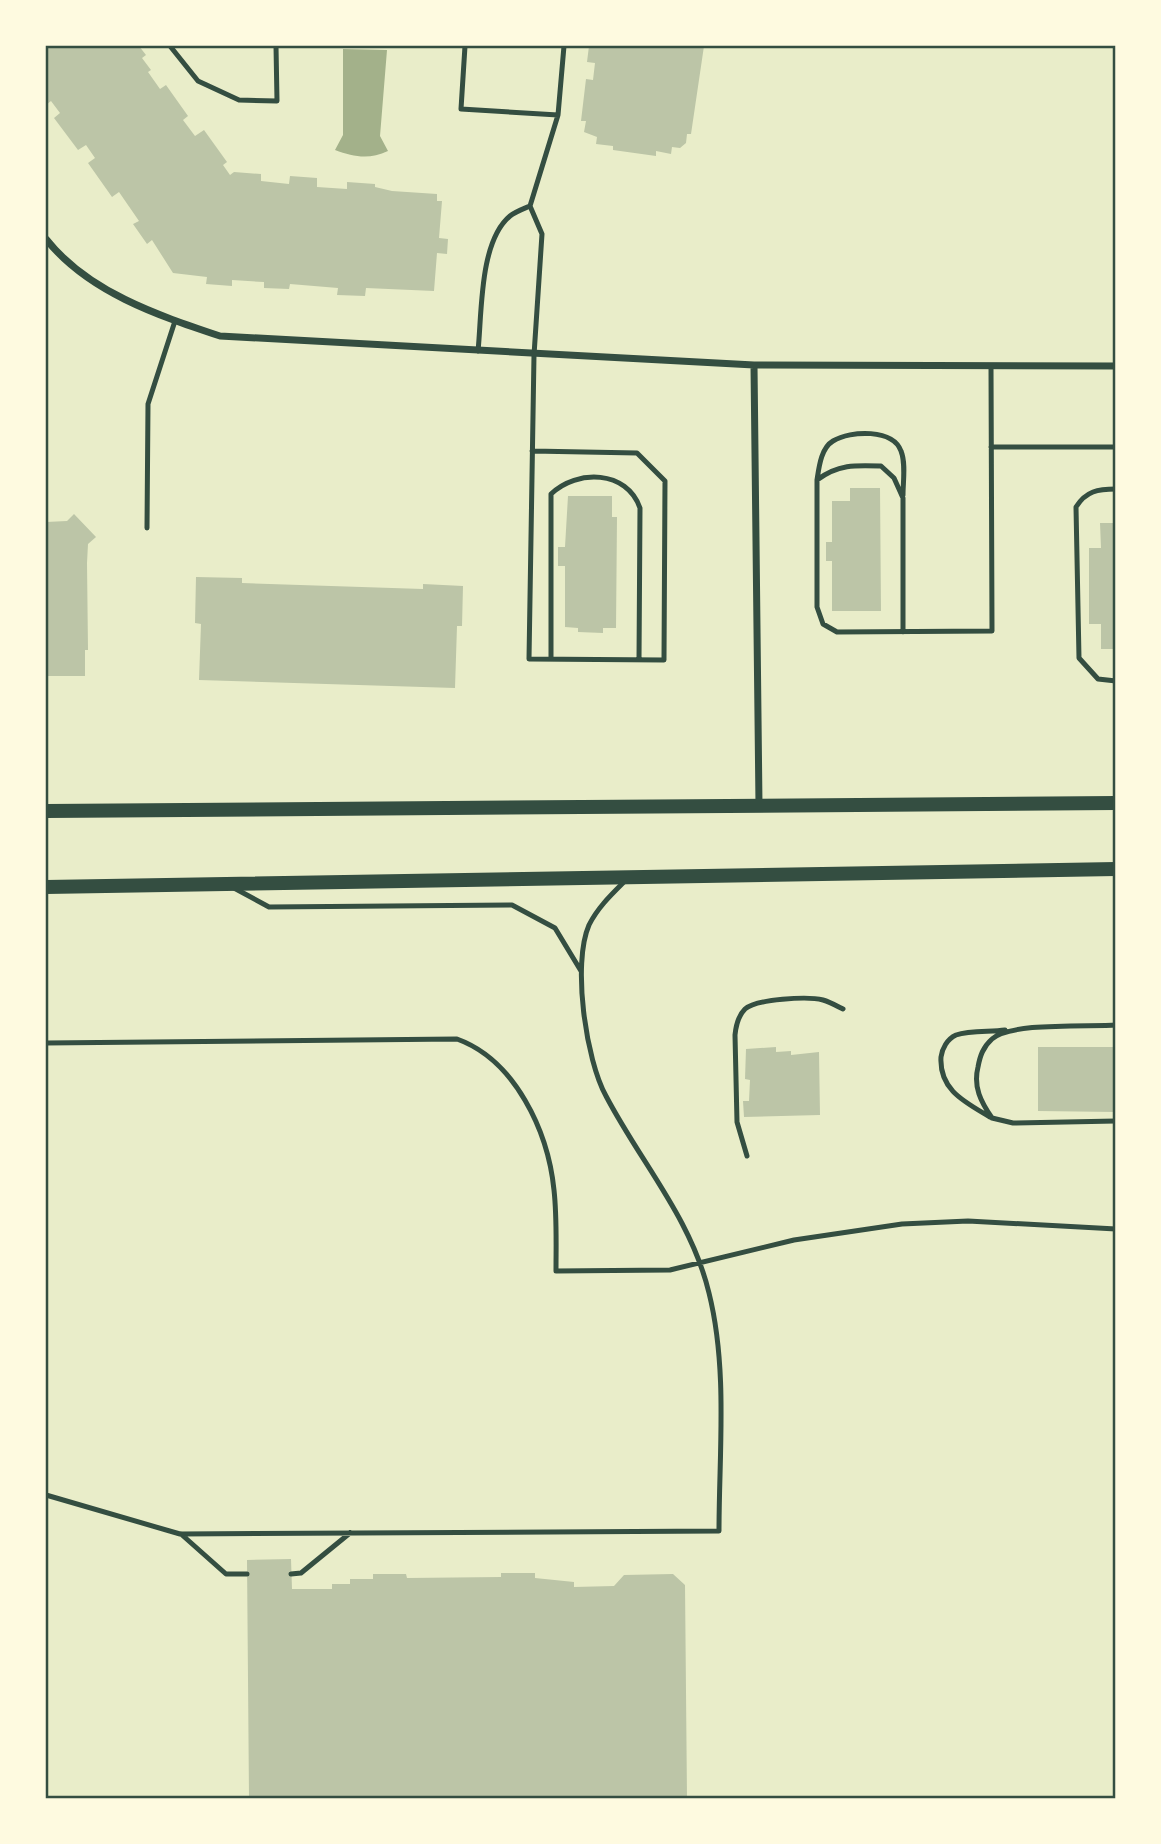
<svg xmlns="http://www.w3.org/2000/svg" width="1161" height="1844" viewBox="0 0 1161 1844" font-family="'DM Sans',sans-serif">
	<style>
		.water { fill: #a3b18a }
		.building { fill: #bcc5a7 }
		.lines { fill: none; stroke-linecap: round; stroke-linejoin: round }
		.service { stroke: #344e41; stroke-width: 5 }
		.minor { stroke: #344e41; stroke-width: 7 }
		.secondary { stroke: #344e41; stroke-width: 14 }
		.neatline { fill: none; stroke: #344e41; stroke-width: 2.5 }
	</style>
	<rect width="100%" height="100%" fill="#e9edc9"/>
	<!-- water -->
	<path class="water" d="M343,49L387,50L380,136L388,151C369,160 354,157 335,150L343,135Z"/>
	<!-- building -->
	<path class="building" d="M46,46H139L146,55L142,58L151,70L148,72L160,89L166,85L188,116L183,120L195,136L204,130L227,162L223,165L230,175L234,172L261,174V181L289,184L290,176L317,178V187L347,189V182L375,184V187L392,191L437,194V201H442L439,238L448,239L447,254L437,253L434,291L366,288L365,296L337,295L338,288L290,284L289,289L264,288V282L232,280V286L206,284L207,277L173,273L152,240L147,244L133,224L139,221L119,192L112,197L88,163L95,158L86,145L78,150L54,118L60,113L51,101L46,105Z
		M589,46H704L691,134H687L686,143L680,148L672,147L671,154L656,151V156L613,150V146L596,144L597,137L584,132L586,121H581L586,79L593,80L595,63L587,62Z
		M850,488H880L881,611H832V561H826V542H832V501H850Z
		M568,496H612V517H617L616,628H603V633L578,632V628L565,627V566H558V547H565Z
		M74,514L96,537L88,544L87,563L88,650H85V676H46V522L67,521Z
		M1100,523H1116V649H1101V624H1089V548H1101Z
		M196,577L242,578V583L423,589V584L463,586L462,626H457L455,688L199,680L201,624L195,623Z
		M776,1047V1052L791,1051V1055L819,1052L820,1115L744,1117L743,1101H749L750,1080L745,1079L746,1049Z
		M1038,1047H1116V1112L1038,1111Z
		M291,1559L292,1589H332V1584H350V1579H373V1574H406L407,1578L501,1577V1573H535V1578L574,1582V1587L614,1586L624,1575L673,1574L685,1585L687,1798H249L247,1560Z"/>
	<g class="lines">
		<!-- service -->
		<path class="service" d="M170,46L198,81L239,100L277,101L276,46
			M465,46L461,109L558,115
			M478,351C482,314 479,242 510,216C515,212 523,209 530,206
			M991,447H1116
			M532,451L637,453L665,481L664,660L529,659L534,355L542,234L530,206L558,115L564,46
			M817,480C819,467 821,448 833,441C851,430 893,429 901,451C906,463 903,482 903,495
			M1116,489C1098,489 1086,491 1076,507L1079,658L1098,679L1116,681
			M147,528L148,404L175,321
			M903,632V498L894,478L881,466C856,465 838,464 817,480V607L823,624L837,632L992,631L991,367
			M551,659V494C577,469 627,470 640,508L639,660
			M234,888L269,907L512,905L555,928L581,971
			M1116,1025C1089,1027 1010,1022 992,1039C983,1047 980,1056 978,1067C973,1087 981,1102 992,1118L1013,1123L1116,1121
			M46,1043L457,1039C515,1060 548,1131 554,1190C557,1217 556,1244 556,1271L670,1270L794,1240L902,1224L968,1221L1116,1229
			M990,1117C965,1102 939,1090 941,1057C942,1049 947,1039 956,1035C970,1030 990,1032 1005,1030
			M747,1156L737,1122L735,1035C736,1025 738,1016 745,1009C756,999 808,996 823,1000C830,1002 837,1006 843,1009
			M46,1495L180,1534L719,1531C719,1453 728,1369 709,1293C691,1218 641,1163 606,1096C586,1060 572,964 589,925C598,907 612,894 626,880
			M181,1534L226,1574H247
			M291,1574L301,1573L350,1533"/>
		<!-- minor -->
		<path class="minor" d="M46,239C88,292 157,315 220,336L754,365L1116,366
			M754,365L759,805"/>
		<!-- secondary -->
		<path class="secondary" d="M46,811L1116,803
			M46,887L1116,869"/>
	</g>
	<!-- border -->
	<rect width="1161" height="1844" fill="none" stroke="#fefae0" stroke-width="94"/>
	<rect x="47" y="47" width="1067" height="1750" class="neatline"/>
</svg>
